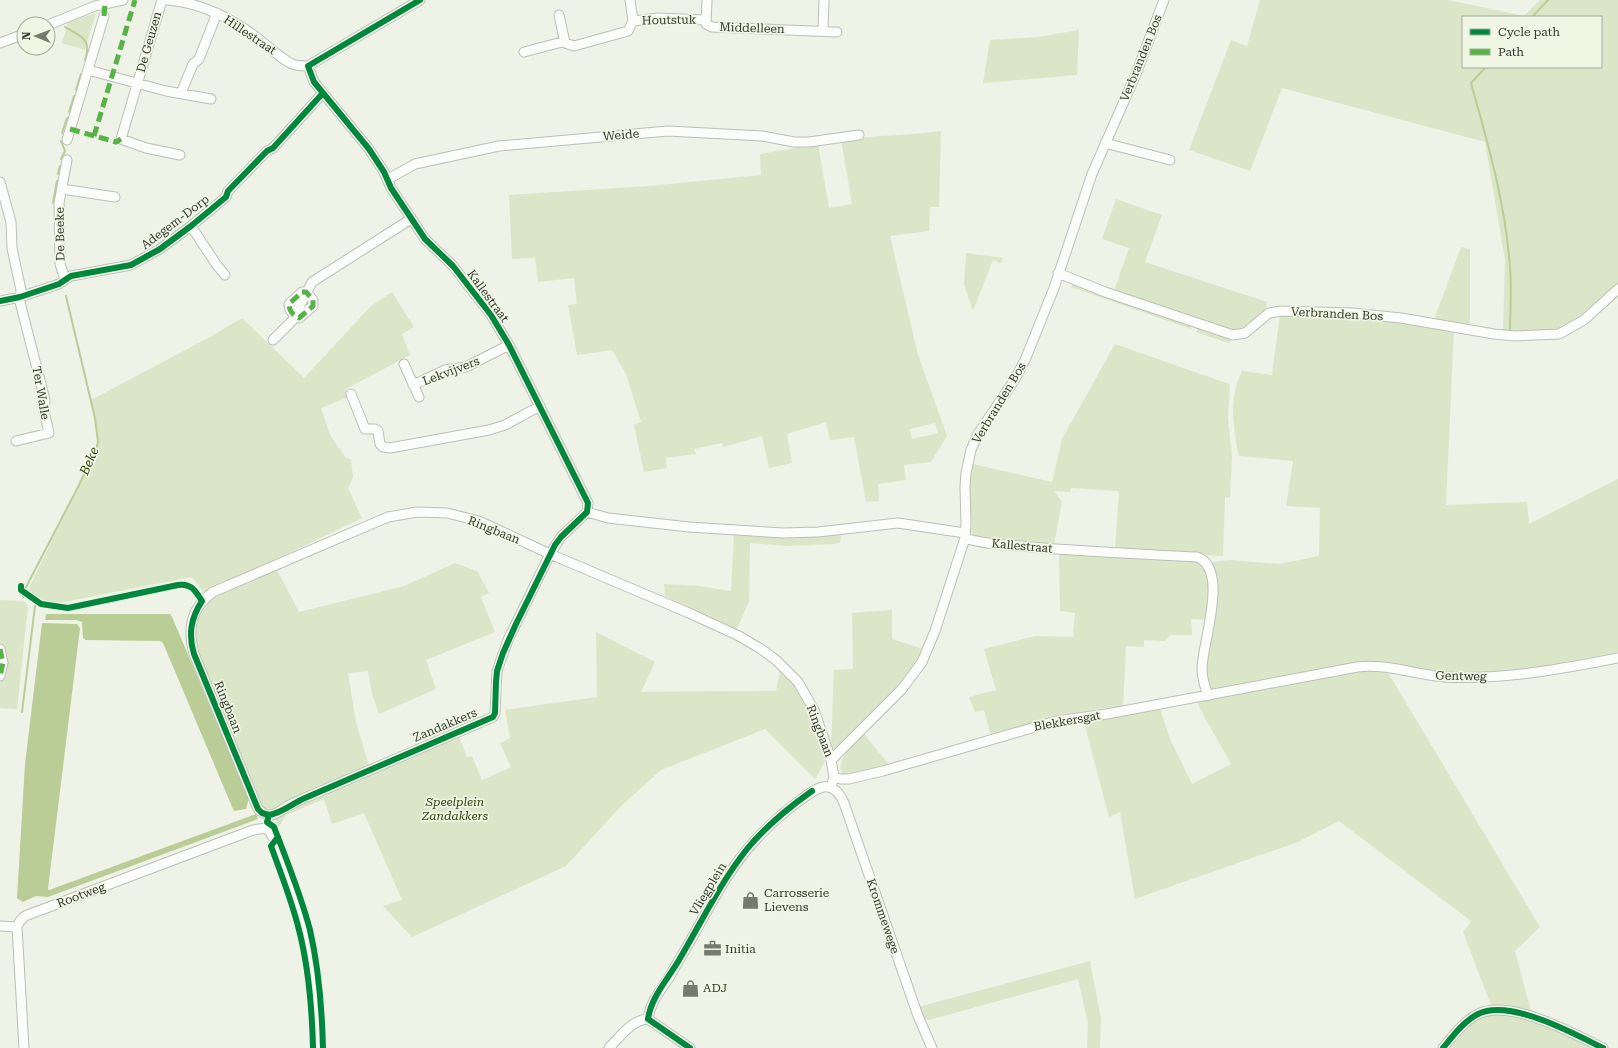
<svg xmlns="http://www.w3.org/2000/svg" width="1618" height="1048" viewBox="0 0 1618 1048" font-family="'Roboto Serif',serif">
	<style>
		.green { fill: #dbe6c8; fill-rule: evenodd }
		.water { fill: #bacd97 }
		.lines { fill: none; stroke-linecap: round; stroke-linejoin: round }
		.stream { stroke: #bacd97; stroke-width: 2 }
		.minor-casing { stroke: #bcbfb7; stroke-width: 11 }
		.minor { stroke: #fcfdfb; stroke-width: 9 }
		.quiet { stroke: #56b346; stroke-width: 5; stroke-dasharray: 10 5; stroke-linecap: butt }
		.cycleway-casing { stroke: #eff6e3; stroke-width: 8 }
		.cycleway { stroke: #00873e; stroke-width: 6 }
		.labels { text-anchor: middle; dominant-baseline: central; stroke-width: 3.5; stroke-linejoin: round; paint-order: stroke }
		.street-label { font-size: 12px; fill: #363931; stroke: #eff6e3 }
		.park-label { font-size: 12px; font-style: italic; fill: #32410b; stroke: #eff6e3 }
		.poi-label { font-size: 12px; fill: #363931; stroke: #eff6e3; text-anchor: start }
		.water-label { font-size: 13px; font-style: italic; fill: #32410c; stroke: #eff6e3 }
	</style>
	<rect width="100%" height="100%" fill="#eef2e7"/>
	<!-- green -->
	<path class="green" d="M1260,0H1448L1524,16L1540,0H1618V285L1583,317L1558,330L1503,333L1505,260L1485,142L1282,88L1250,171L1189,150L1231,40L1247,46ZM1463,17H1601V67H1463Z
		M96,13L85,50L62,43L68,22Z
		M1079,30L1077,75L983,83L990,40L1038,37Z
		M941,131L939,207H930L929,231L890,236L918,355L947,436L931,462L904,465L906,480L878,484L879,501L866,502L854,437L830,440L826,422L787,434L792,463L769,468L762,436L723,447L722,443L694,449L696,454L666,458L667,468L644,472L634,425L641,422L626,374L612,350L577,355L568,305L577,304L574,278L538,282L535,258L512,259L509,195L649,186L761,175L760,154L818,144L829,208L852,204L841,140C874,135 908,136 941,131ZM935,423L938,433L912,439L910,429Z
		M1116,199L1162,215L1145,262L1267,302L1266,308L1272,310L1240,334L1114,291L1129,248L1102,239Z
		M1461,247L1470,249V328L1434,320Z
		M966,253L1003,258L1001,263L993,260L973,311L964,284Z
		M1073,283L1192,323L1191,329L1071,287Z
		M392,292L414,327L402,334L410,355L346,389L349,397L321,408L330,435L346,458L351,459L353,477L348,488L362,518L205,594L192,577L64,602H44L27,592L96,449L98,433L91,400L210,337L242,318L304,378L370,307Z
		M1280,314L1353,315L1454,329L1446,505L1527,502L1529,524L1618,479V652L1540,667L1474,673H1444L1378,661L1357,663L1211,690L1208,685L1206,672L1214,572L1212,565L1214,562L1229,560L1279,564L1319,556L1320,508L1286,506L1293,461L1239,456L1237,449C1233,419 1229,399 1242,371L1272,375Z
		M1199,326L1232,337L1229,343L1225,342L1196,332Z
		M1115,344L1229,384L1230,386L1228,418L1232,456L1230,498L1225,497L1223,556L1115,550L1119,491L1071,488L1070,492L1054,491L1062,502L1054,545L980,537L974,535L972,532L970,487L973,464L1052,482L1062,439Z
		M734,533H841L840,543L834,544L788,546L750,543L749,601L737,629L665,596L664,584L700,586L731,591Z
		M1059,554L1191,559L1205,564L1211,591L1208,620L1191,619L1192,635H1170L1165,641L1144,640V647L1126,646L1123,706L1051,716L991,736L984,710L975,712L969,697L996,690L984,649L1035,636L1073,637L1075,613L1060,611Z
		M455,563L477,571L489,593L481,597L495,632L426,660L436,689L379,714L372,694L368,671L348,673L356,722L369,766L272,813L265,812L198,652C187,613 203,602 236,586C249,580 263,574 276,568L299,612L404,586Z
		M0,600L24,601L28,606L17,709L0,708Z
		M892,610V639L926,650L913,672L835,750L831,747L834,670L853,669L852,613Z
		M596,632L655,662L641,692L776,691L781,668C800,690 811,708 820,735C822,742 825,750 825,757C825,764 818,773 815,779L765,729L661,770L621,806L566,866L412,937L383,906L402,900L364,813L332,824L324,799L286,815L277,830L274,824L277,820L288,808L458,734L467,757L472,756L482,780L511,767L500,743L510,738L505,710L597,697Z
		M1355,670L1387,671L1540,927L1515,951L1531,1011L1514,1007L1491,1005L1463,932L1471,921L1339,821L1298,842L1135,899L1120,812L1109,817L1084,722L1160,709L1170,739L1192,784L1231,764L1200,709L1197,701Z
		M864,734L890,766L847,779C829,765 853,744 864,734Z
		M1090,961L1101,1019L1100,1048H1087L1088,1023L1078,979L929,1020L923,1019L918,1007Z
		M1489,1014C1527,1013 1562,1032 1595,1048H1447C1462,1033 1469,1023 1489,1014Z"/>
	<!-- water -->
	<path class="water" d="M46,614H170L172,617L249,798L246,809L234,811L233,809L163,643L160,641L86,640L83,638L82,622L76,620H45Z
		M42,623L75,624H77L80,628L48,889L49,890L256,814L258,819L48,897L36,896L23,902L17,898L25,764Z"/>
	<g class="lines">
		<!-- stream -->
		<path class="stream" d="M1532,17L1548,0
			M65,27C82,37 92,39 85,60
			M1486,67L1471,83C1488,144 1506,205 1510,269C1512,289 1510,310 1510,330
			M76,90L81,74
			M69,112L74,96
			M62,133L67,118
			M61,141L65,151L61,159
			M58,174L60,166
			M53,203L57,181
			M24,591L78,487L96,449L98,442L95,418L66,296
			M23,594V597
			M22,712L35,606"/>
		<defs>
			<path id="minor" d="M162,0L121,139L146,148L180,155
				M167,0C195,2 222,14 245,29C260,38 274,54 290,63C295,66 302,66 308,66L420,0
				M630,0L633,21
				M707,0L706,24L712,27L837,32
				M559,15L565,43
				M48,25L95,6L123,0
				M823,31L824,0
				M0,43L24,34
				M524,52L562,42L574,46L628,31L633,21L658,18L706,20
				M308,66L314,82L369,149L384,172L391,188L425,239L453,266L491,315L509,345L588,503L587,512L561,537L550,554L508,640L497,671L495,713L493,717L305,798C299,800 294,803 288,806C276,813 271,821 258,809L194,654C187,627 191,608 213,592L388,517L417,512L447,513L479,521L550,554L689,613L739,636L761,649L776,660L798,682L814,710L831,760L834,777L831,787
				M88,70L166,91L211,99
				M181,93L193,64L199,59L217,13
				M67,140L104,16
				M1105,143L1170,160
				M388,179L415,164L499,146L668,131L762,136L794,142H809L859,135
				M0,182L11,222L12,248L21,290L20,302L45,400L44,411L49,433L16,441
				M62,189L115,197
				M191,226L216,264L225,275
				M1058,273L1105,292L1233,335L1245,333L1269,313L1281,311L1352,313L1401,318L1494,334L1515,336L1559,334L1584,320L1618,289
				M65,279L60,264L59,203L67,160
				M302,292H306L313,300V306L299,318C293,315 289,311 289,304Z
				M0,301L20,297L59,284L71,276L131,265L160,249L191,226L226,197L228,191L267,151L273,148L323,93
				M273,340L292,321L312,282L411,219
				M404,364L419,397
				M413,385L445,370L466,367L509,345
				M351,394L365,429H375L378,431L380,444L383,447L390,448L489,430L505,425L540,406
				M587,512L608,518L689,527L783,533L818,532L898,523L965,533
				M965,538C986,545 1010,545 1032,547C1087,552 1142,554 1197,557C1230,569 1202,643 1202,669C1202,679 1205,687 1208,696
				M0,649L3,663L0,676
				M831,760L902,689L922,662L935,631L965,538L966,524L965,487L966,473L971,450L978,434L1015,379L1025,360L1054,288L1092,174L1136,74L1164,0
				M834,777L841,779H849L883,771L1056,721L1107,714L1357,667C1387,663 1415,675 1445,677C1501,680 1563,669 1618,658
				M0,926L17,927
				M648,1019C650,1002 661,990 670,976C675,967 680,958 685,950C701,923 715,894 733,868C751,842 773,820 799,801C816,788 832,776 844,803L918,1016L932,1048
				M648,1019L690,1048
				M24,1048L17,927L20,921L25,916L253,830L266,828L270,832L275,841C285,868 296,896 303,924C314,964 318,1007 318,1048
				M609,1048C620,1037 631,1020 648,1019
				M1443,1048C1453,1036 1464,1021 1478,1014C1510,998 1574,1034 1603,1048"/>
		</defs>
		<!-- minor casing -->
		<use href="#minor" class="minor-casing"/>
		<!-- minor -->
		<use href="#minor" class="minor"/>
		<!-- quiet -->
		<path class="quiet" d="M104,16L105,4
			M70,129L116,142L121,139
			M94,136L135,0
			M302,292H306L313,300V306L299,318C293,315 289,311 289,304Z
			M0,649L3,663L0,676"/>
		<defs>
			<path id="cycleway" d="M0,301L20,297L59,284L71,276L131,265L160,249L191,226L226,197L228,191L267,151L273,148L323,93
				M21,586V590L41,604L68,608L178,585C191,583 195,590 202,601C191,618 188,634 194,654L258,809L262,813L269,815
				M269,815C282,813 293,803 305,798L493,717L495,713L496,682L497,671L503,653L516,624L555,545L561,537L587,512L588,503L509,345L491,315L453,266L425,239L391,188L384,172L369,149L314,82L308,66L420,0
				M269,815L267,822L274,827C287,861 301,895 310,930C319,969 322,1009 323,1048
				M278,837L271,846C281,874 292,901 299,930C309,969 312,1008 313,1048
				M648,1019C651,997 668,979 679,960C701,923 720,883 747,849C765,827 788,808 812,791
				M648,1019L690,1048
				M1443,1048C1453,1036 1464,1021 1478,1014C1510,998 1574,1034 1603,1048"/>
		</defs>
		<!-- cycleway casing -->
		<use href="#cycleway" class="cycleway-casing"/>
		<!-- cycleway -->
		<use href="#cycleway" class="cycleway"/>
	</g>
	<!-- icons -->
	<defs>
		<symbol id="shop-bare" viewBox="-9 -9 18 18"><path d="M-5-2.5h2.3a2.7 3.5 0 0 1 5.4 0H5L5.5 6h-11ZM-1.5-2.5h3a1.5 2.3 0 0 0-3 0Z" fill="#767a71" stroke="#eff6e3" stroke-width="2.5" paint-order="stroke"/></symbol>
		<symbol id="office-bare" viewBox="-9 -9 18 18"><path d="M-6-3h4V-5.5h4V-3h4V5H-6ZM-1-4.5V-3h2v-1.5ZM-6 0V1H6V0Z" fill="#767a71" stroke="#eff6e3" stroke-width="2.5" paint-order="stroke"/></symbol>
	</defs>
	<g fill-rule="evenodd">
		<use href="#shop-bare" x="738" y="888" width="25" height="25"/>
		<use href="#office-bare" x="700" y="936" width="25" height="25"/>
		<use href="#shop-bare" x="678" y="976" width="25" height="25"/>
	</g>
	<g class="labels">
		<!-- street labels -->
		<g class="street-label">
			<text transform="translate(669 20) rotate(-1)">Houtstuk</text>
			<text transform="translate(752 28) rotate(2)">Middelleen</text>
			<text transform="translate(250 35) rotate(34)">Hillestraat</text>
			<text transform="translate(149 42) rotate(-74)">De Geuzen</text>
			<text transform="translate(1141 58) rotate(-68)">Verbranden Bos</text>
			<text transform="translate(621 135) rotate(-5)">Weide</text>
			<text transform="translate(175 222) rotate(-37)">Adegem-Dorp</text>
			<text transform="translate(60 234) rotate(-91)">De Beeke</text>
			<text transform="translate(488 296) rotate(54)">Kallestraat</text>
			<text transform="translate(1337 314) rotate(3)">Verbranden Bos</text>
			<text transform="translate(451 371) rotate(-21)">Lekvijvers</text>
			<text transform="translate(41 393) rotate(80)">Ter Walle</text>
			<text transform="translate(999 403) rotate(-59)">Verbranden Bos</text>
			<text transform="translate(494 530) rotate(22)">Ringbaan</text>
			<text transform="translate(1022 546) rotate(5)">Kallestraat</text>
			<text transform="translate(1461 676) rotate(1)">Gentweg</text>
			<text transform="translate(228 707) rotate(68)">Ringbaan</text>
			<text transform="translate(1067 721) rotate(-10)">Blekkersgat</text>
			<text transform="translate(445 725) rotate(-23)">Zandakkers</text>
			<text transform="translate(820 731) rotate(69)">Ringbaan</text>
			<text transform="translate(708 889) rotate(-59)">Vliegplein</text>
			<text transform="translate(81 895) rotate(-21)">Rootweg</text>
			<text transform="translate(883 916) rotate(71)">Krommewege</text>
		</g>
		<!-- park labels -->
		<g class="park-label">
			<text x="455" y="802">Speelplein<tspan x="455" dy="14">Zandakkers</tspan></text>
		</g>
		<!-- poi labels -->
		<g class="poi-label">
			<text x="764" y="893">Carrosserie<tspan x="764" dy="14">Lievens</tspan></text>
			<text x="725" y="949">Initia</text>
			<text x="703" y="988">ADJ</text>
		</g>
		<!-- water labels -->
		<g class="water-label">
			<text transform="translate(89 461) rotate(-67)">Beke</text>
		</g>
	</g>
	<!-- legend -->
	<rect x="1462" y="16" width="140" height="52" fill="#eff6e3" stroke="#a5aa9c"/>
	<rect x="1470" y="29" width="20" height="6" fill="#00873e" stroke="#a5aa9c"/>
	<text x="1498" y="36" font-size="12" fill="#363931">Cycle path</text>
	<rect x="1470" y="49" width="20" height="6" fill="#56b346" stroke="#a5aa9c"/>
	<text x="1498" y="56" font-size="12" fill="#363931">Path</text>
	<!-- north arrow -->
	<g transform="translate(36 36) rotate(271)"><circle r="19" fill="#eff6e3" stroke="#a5aa9c"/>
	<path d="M0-3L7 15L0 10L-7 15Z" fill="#767a71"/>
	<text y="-6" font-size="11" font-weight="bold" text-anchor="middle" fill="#363931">N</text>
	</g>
</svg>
